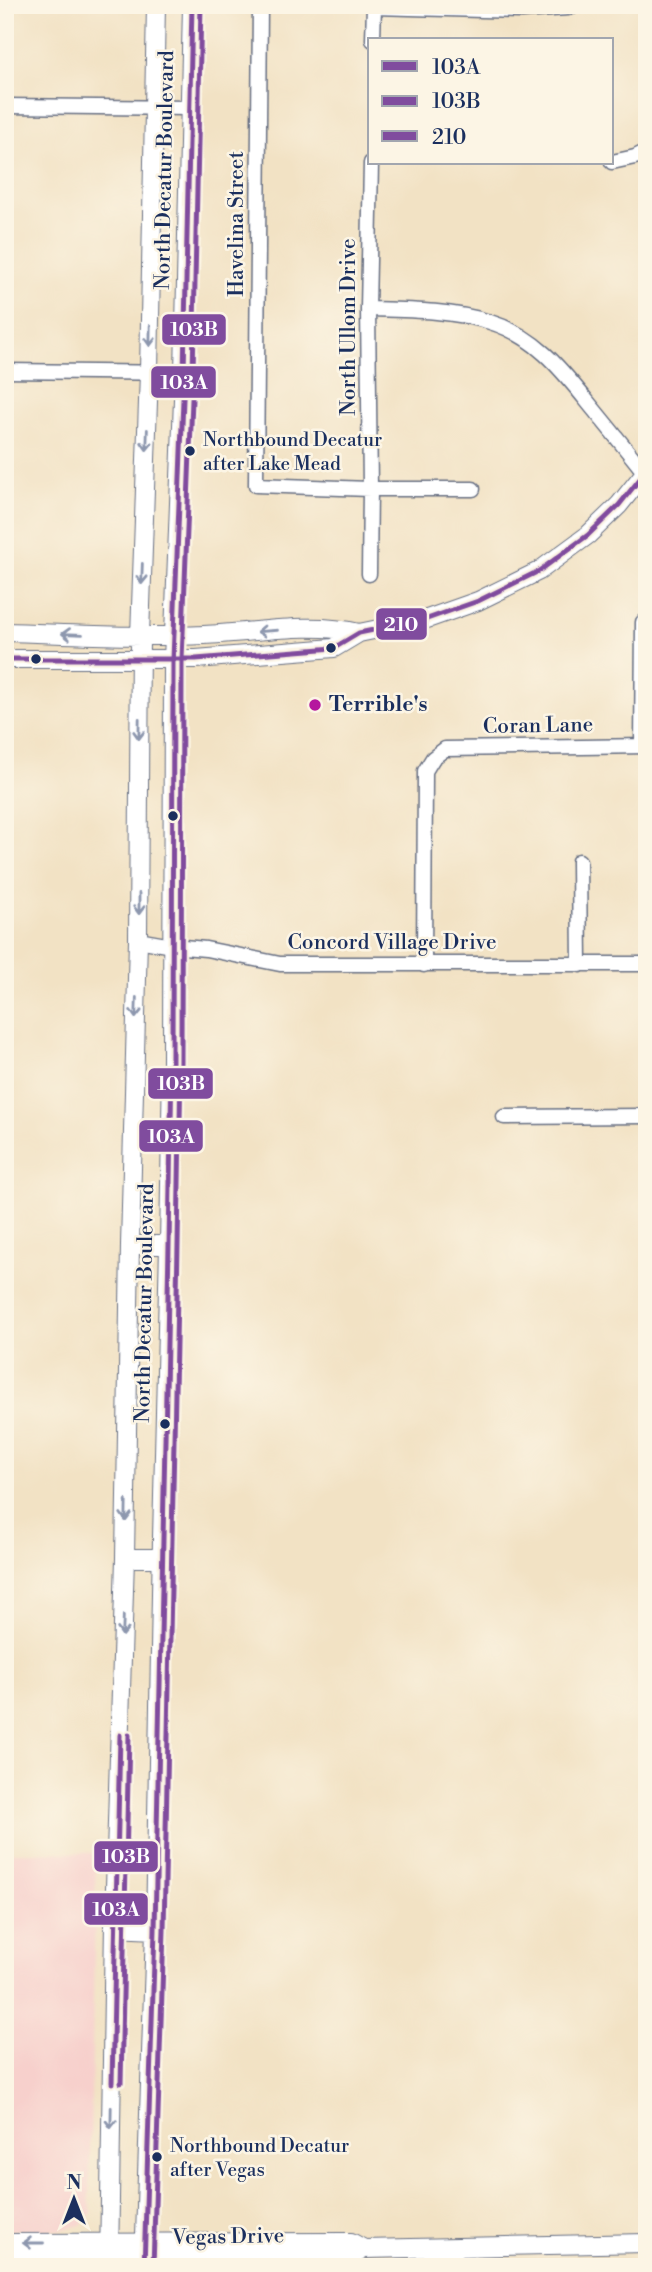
<svg xmlns="http://www.w3.org/2000/svg" width="652" height="2272" viewBox="0 0 652 2272" font-family="'Libre Bodoni',serif">
	<style>
		.built { fill: #f7d0cc }
		.lines { fill: none; stroke-linecap: round; stroke-linejoin: round }
		.minor-casing { stroke: #666e82; stroke-width: 17 }
		.major-casing { stroke: #666e82; stroke-width: 20 }
		.minor { stroke: #fff; stroke-width: 14 }
		.major { stroke: #fff; stroke-width: 18 }
		.bus-1-casing { stroke: #fcf5e5; stroke-width: 10 }
		.bus-2-casing { stroke: #fcf5e5; stroke-width: 10 }
		.bus-3-casing { stroke: #fcf5e5; stroke-width: 10 }
		.bus-1 { stroke: #804c9e; stroke-width: 5 }
		.bus-2 { stroke: #804c9e; stroke-width: 5 }
		.bus-3 { stroke: #804c9e; stroke-width: 5 }
		.oneway { stroke: #8d97ae }
		.bus-dot { fill: #1b2f5e; stroke: #fcf5e5; stroke-width: 2.5 }
		.poi-dot { fill: #b5179e; stroke: #fcf5e5; stroke-width: 2.5 }
		.labels { text-anchor: middle; dominant-baseline: central; stroke-width: 5; stroke-linejoin: round; paint-order: stroke }
		.bus-label { font-size: 19px; fill: #1b2f5e; stroke: #fcf5e5; text-anchor: start }
		.street-label { font-size: 21px; fill: #1b2f5e; stroke: #fcf5e5 }
		.poi-label { font-size: 21px; font-weight: bold; fill: #1b2f5e; stroke: #fcf5e5; text-anchor: start }
		.line-badge { stroke: #fcf5e5; stroke-width: 2.5 }
		.badge-label { font-size: 19px; text-anchor: middle; font-weight: bold; fill: #fff }
	</style>
	<rect width="100%" height="100%" fill="#fcf5e5"/>
	<filter id="ink" filterUnits="userSpaceOnUse"><feTurbulence type="fractalNoise" baseFrequency=".0143" numOctaves="2"/><feDisplacementMap in="SourceGraphic" scale="14" xChannelSelector="R" yChannelSelector="G"/><feConvolveMatrix kernelMatrix="1 2 1 2 8 2 1 2 1" color-interpolation-filters="sRGB"/></filter>
	<filter id="wash" filterUnits="userSpaceOnUse"><feTurbulence type="fractalNoise" baseFrequency=".00686" numOctaves="4" result="noise"/><feDisplacementMap in="SourceGraphic" scale="28" xChannelSelector="R" yChannelSelector="G"/><feGaussianBlur stdDeviation="1.57" result="paint"/><feColorMatrix in="noise" values="0 0 0 0 0 0 0 0 0 0 0 0 0 0 0 0 0 1.4 0 .05"/><feComposite in="paint" operator="in"/></filter>
	<g filter="url(#wash)">
		<rect width="100%" height="100%" fill="#f2e2c4"/>
		<!-- built -->
		<path class="built" d="M5,1852L96,1853L89,2198L92,2213L81,2225L60,2230H5Z"/>
	</g>
	<g filter="url(#ink)">
		<g class="lines">
			<defs>
				<path id="minor" d="M260,5L256,485L370,489H473
					M374,7L522,11L567,8L577,5
					M373,40L374,5
					M5,106L190,108
					M612,162L635,157L647,151
					M368,309C409,310 451,310 490,322C536,336 562,370 591,406C609,428 627,450 645,473
					M5,371L184,373
					M369,574L370,489L368,309L371,163
					M642,746L643,622
					M579,861L580,965
					M138,940L172,946L206,949L280,964H647
					M424,965L425,771L433,758L445,749L647,746
					M504,1117L647,1116"/>
				<path id="major" d="M5,632C72,634 138,638 204,635C255,633 310,621 359,633
					M5,659H196L334,648L359,633L427,619L478,601L539,571L588,535L619,505L647,470
					M130,1245H169
					M125,1558H161
					M114,1928L155,1930
					M5,2243L351,2242L364,2249L647,2243
					M5,2261L349,2258L364,2249
					M109,2267L114,1921L125,1558L130,1245L138,940L140,636L149,372L156,5
					M144,2267L155,1930L162,1538L169,1245L172,1061L173,660L184,373L192,5"/>
			</defs>
			<!-- minor casing -->
			<use href="#minor" class="minor-casing"/>
			<!-- major casing -->
			<use href="#major" class="major-casing"/>
			<!-- minor -->
			<use href="#minor" class="minor"/>
			<!-- major -->
			<use href="#major" class="major"/>
			<defs>
				<path id="bus-1" d="M112,2083L120,1735
					M144,2267L155,1930L169,1245L172,1061L173,660L184,373L192,5"/>
				<path id="bus-2" d="M121,2083L129,1735
					M153,2267L164,1930L178,1245L181,1061L182,660L193,373L201,5"/>
				<path id="bus-3" d="M5,659H196L334,648L359,633L427,619L478,601L539,571L588,535L619,505L647,470"/>
			</defs>
			<!-- bus-1 casing -->
			<use href="#bus-1" class="bus-1-casing"/>
			<!-- bus-2 casing -->
			<use href="#bus-2" class="bus-2-casing"/>
			<!-- bus-3 casing -->
			<use href="#bus-3" class="bus-3-casing"/>
			<!-- bus-1 -->
			<use href="#bus-1" class="bus-1"/>
			<!-- bus-2 -->
			<use href="#bus-2" class="bus-2"/>
			<!-- bus-3 -->
			<use href="#bus-3" class="bus-3"/>
		</g>
		<!-- one-way arrows -->
		<defs><path id="oneway-shaft" d="M-6 0H5M1.5-3L5.5 0L1.5 3" fill="none" stroke-width="1.6" stroke-linecap="round" stroke-linejoin="round" transform="scale(1.75)"/></defs>
		<g class="oneway">
			<use href="#oneway-shaft" transform="translate(150 336) rotate(91)"/>
			<use href="#oneway-shaft" transform="translate(147 440) rotate(92)"/>
			<use href="#oneway-shaft" transform="translate(142 574) rotate(92)"/>
			<use href="#oneway-shaft" transform="translate(267 631) rotate(176)"/>
			<use href="#oneway-shaft" transform="translate(72 634) rotate(-178)"/>
			<use href="#oneway-shaft" transform="translate(139 729) rotate(91)"/>
			<use href="#oneway-shaft" transform="translate(139 904) rotate(90)"/>
			<use href="#oneway-shaft" transform="translate(136 1008) rotate(92)"/>
			<use href="#oneway-shaft" transform="translate(126 1511) rotate(91)"/>
			<use href="#oneway-shaft" transform="translate(123 1626) rotate(92)"/>
			<use href="#oneway-shaft" transform="translate(111 2118) rotate(91)"/>
			<use href="#oneway-shaft" transform="translate(33 2243) rotate(180)"/>
		</g>
	</g>
	<!-- markers -->
	<g class="bus-dot">
		<circle cx="190" cy="451" r="6"/>
		<circle cx="331" cy="648" r="6"/>
		<circle cx="36" cy="659" r="6"/>
		<circle cx="173" cy="816" r="6"/>
		<circle cx="165" cy="1424" r="6"/>
		<circle cx="157" cy="2157" r="6"/>
	</g>
	<circle class="poi-dot" cx="315" cy="705" r="7"/>
	<g class="labels">
		<!-- bus labels -->
		<g class="bus-label">
			<text x="203" y="440">Northbound Decatur<tspan x="203" dy="24">after Lake Mead</tspan></text>
			<text x="170" y="2146">Northbound Decatur<tspan x="170" dy="24">after Vegas</tspan></text>
		</g>
		<!-- street labels -->
		<g class="street-label">
			<text transform="translate(165 170) rotate(-89)">North Decatur Boulevard</text>
			<text transform="translate(237 224) rotate(-90)">Havelina Street</text>
			<text transform="translate(349 327) rotate(-90)">North Ullom Drive</text>
			<text transform="translate(538 726) rotate(-1)">Coran Lane</text>
			<text x="392" y="943">Concord Village Drive</text>
			<text transform="translate(145 1303) rotate(-89)">North Decatur Boulevard</text>
			<text transform="translate(228 2237) rotate(-1)">Vegas Drive</text>
		</g>
		<!-- poi labels -->
		<g class="poi-label">
			<text x="329" y="705">Terrible's</text>
		</g>
	</g>
	<g class="line-badge">
		<rect x="161" y="313" width="66" height="33" rx="7" fill="#804c9e"/>
		<rect x="150" y="365" width="67" height="34" rx="7" fill="#804c9e"/>
		<rect x="375" y="607" width="53" height="34" rx="7" fill="#804c9e"/>
		<rect x="147" y="1067" width="67" height="33" rx="7" fill="#804c9e"/>
		<rect x="138" y="1119" width="66" height="34" rx="7" fill="#804c9e"/>
		<rect x="93" y="1840" width="66" height="33" rx="7" fill="#804c9e"/>
		<rect x="83" y="1892" width="66" height="34" rx="7" fill="#804c9e"/>
	</g>
	<g class="badge-label">
		<text x="194" y="336">103B</text>
		<text x="184" y="389">103A</text>
		<text x="401" y="631">210</text>
		<text x="181" y="1090">103B</text>
		<text x="171" y="1143">103A</text>
		<text x="126" y="1863">103B</text>
		<text x="116" y="1916">103A</text>
	</g>
	<!-- margin -->
	<rect width="652" height="2272" fill="none" stroke="#fcf5e5" stroke-width="28"/>
	<!-- legend -->
	<rect x="368" y="38" width="245" height="126" fill="#fcf5e5" stroke="#a2a6af" stroke-width="2"/>
	<rect x="382" y="61" width="35" height="10" fill="#804c9e" stroke="#a2a6af" stroke-width="2"/>
	<text x="432" y="74" font-size="21" fill="#1b2f5e">103A</text>
	<rect x="382" y="96" width="35" height="10" fill="#804c9e" stroke="#a2a6af" stroke-width="2"/>
	<text x="432" y="108" font-size="21" fill="#1b2f5e">103B</text>
	<rect x="382" y="131" width="35" height="10" fill="#804c9e" stroke="#a2a6af" stroke-width="2"/>
	<text x="432" y="144" font-size="21" fill="#1b2f5e">210</text>
	<!-- north arrow -->
	<g transform="translate(74 2199)" stroke="#fcf5e5" stroke-width="5" paint-order="stroke">
	<path d="M0-5L12 26L0 18L-12 26Z" fill="#1b2f5e"/>
	<text y="-10" font-size="19" font-weight="bold" text-anchor="middle" fill="#1b2f5e">N</text>
	</g>
</svg>
